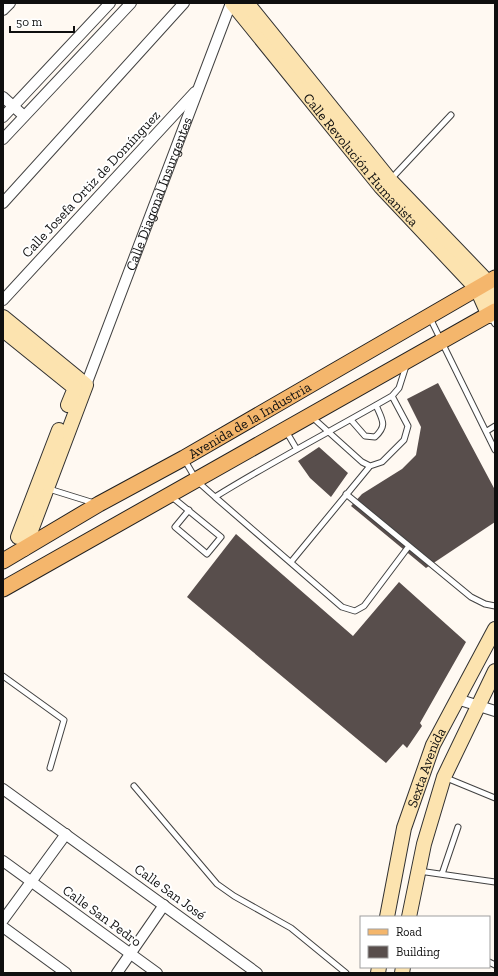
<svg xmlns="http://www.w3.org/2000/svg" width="498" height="976" viewBox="0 0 498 976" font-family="'Zilla Slab',serif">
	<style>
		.building { fill: #584e4c }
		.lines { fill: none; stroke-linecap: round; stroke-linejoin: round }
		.lane-casing { stroke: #424242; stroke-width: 7 }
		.street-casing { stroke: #424242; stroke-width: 12 }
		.secondary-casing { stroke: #313131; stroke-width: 16 }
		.primary-casing { stroke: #202020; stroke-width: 17 }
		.lane { stroke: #fff; stroke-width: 5 }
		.street { stroke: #fff; stroke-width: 10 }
		.secondary { stroke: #fce3af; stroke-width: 14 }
		.primary { stroke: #f4b66c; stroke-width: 15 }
		.labels { text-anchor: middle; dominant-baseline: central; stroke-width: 4; stroke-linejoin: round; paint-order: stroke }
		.street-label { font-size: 14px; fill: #0f0f0f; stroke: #fff }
	</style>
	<rect width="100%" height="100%" fill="#fff9f2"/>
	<!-- building -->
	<path class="building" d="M438,383L495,490V522L426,568L351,506L362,494L402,469L416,455L421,427L407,399Z
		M319,447L348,473L331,497L310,478L298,461Z
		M236,534L353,636L399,582L466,642L420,723L422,726L407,748L403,744L386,763L187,597Z"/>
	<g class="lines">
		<defs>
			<path id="lane" d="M391,179L451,115
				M490,316L495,324
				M430,318L495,450
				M406,366L399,388L392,396C333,430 273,461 215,497L342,607L355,611L364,606L409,546
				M312,417L362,462L370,466L382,462L404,440L408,426L392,396
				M351,420L365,436L375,437C388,425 382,420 376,405
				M286,431L296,448
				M487,431L495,426
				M184,459L197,481L215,497
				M49,489L94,503
				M346,494L471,597L485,604L495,606
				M172,497L221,537L207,554L175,527L189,510
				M291,562L370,466
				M3,676L64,720L50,768
				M444,777L495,798
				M134,786L217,884L234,896L291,928L346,973
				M419,871L495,882
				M442,874L458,827
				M489,962L495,965"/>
			<g id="street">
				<path d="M3,10L10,3"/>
				<path d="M3,97L24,116"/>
				<path d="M3,117L110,3"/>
				<path d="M3,139L131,3"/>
				<path d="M3,203L184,3"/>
				<path d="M3,300L195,92"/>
				<path id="s1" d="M81,387L86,385L231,3"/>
				<path d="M457,699L495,711"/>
				<path d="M3,789L257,973"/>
				<path d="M3,861L157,973"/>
				<path d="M3,920L66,834"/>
				<path d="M3,927L66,973"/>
				<path d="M117,973L164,905"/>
			</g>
			<g id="secondary">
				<path id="s2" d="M232,3L381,187L477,289L489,316"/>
				<path d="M247,3L390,180L488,282L495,300"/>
				<path d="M3,317L86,385L24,549"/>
				<path d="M3,330L75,388L68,405"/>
				<path d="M18,537L59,430"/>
				<path id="s3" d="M387,917L404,828L433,745L495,629"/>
				<path d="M409,917L424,844L444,777L495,671"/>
				<path d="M378,973L379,967"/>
				<path d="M402,973L403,967"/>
			</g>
			<g id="primary">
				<path id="s4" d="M3,561L99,504L184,458L495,278"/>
				<path d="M3,589L495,311"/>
			</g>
		</defs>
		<!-- lane casing -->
		<use href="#lane" class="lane-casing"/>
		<!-- street casing -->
		<use href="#street" class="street-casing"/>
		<!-- secondary casing -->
		<use href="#secondary" class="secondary-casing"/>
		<!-- primary casing -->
		<use href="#primary" class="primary-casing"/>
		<!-- lane -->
		<use href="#lane" class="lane"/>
		<!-- street -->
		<use href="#street" class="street"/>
		<!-- secondary -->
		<use href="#secondary" class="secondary"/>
		<!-- primary -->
		<use href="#primary" class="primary"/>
	</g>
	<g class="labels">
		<!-- street labels -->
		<g class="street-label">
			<text stroke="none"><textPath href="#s2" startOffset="203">Calle Revolución Humanista</textPath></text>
			<text transform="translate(91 184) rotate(-47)">Calle Josefa Ortiz de Domínguez</text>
			<text stroke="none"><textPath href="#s1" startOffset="210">Calle Diagonal Insurgentes</textPath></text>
			<text stroke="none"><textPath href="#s4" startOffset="284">Avenida de la Industria</textPath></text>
			<text stroke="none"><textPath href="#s3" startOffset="155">Sexta Avenida</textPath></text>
			<text transform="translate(170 892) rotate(36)">Calle San José</text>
			<text transform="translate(102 916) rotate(36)">Calle San Pedro</text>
		</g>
	</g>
	<!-- border -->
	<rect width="498" height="976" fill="none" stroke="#0f0f0f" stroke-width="8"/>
	<!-- legend -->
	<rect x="360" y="916" width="130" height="52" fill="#ffffff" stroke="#9f9f9f"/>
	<rect x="368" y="929" width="20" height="6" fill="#f4b66c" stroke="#9f9f9f"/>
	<text x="396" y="936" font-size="12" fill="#0f0f0f">Road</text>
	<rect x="368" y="946" width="20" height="12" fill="#584e4c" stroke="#9f9f9f"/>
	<text x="396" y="956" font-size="12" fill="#0f0f0f">Building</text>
	<!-- scale -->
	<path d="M10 26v6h64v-6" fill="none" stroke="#0f0f0f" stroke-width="2"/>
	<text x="16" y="26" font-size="12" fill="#0f0f0f" stroke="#ffffff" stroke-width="3" paint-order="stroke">50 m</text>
</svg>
